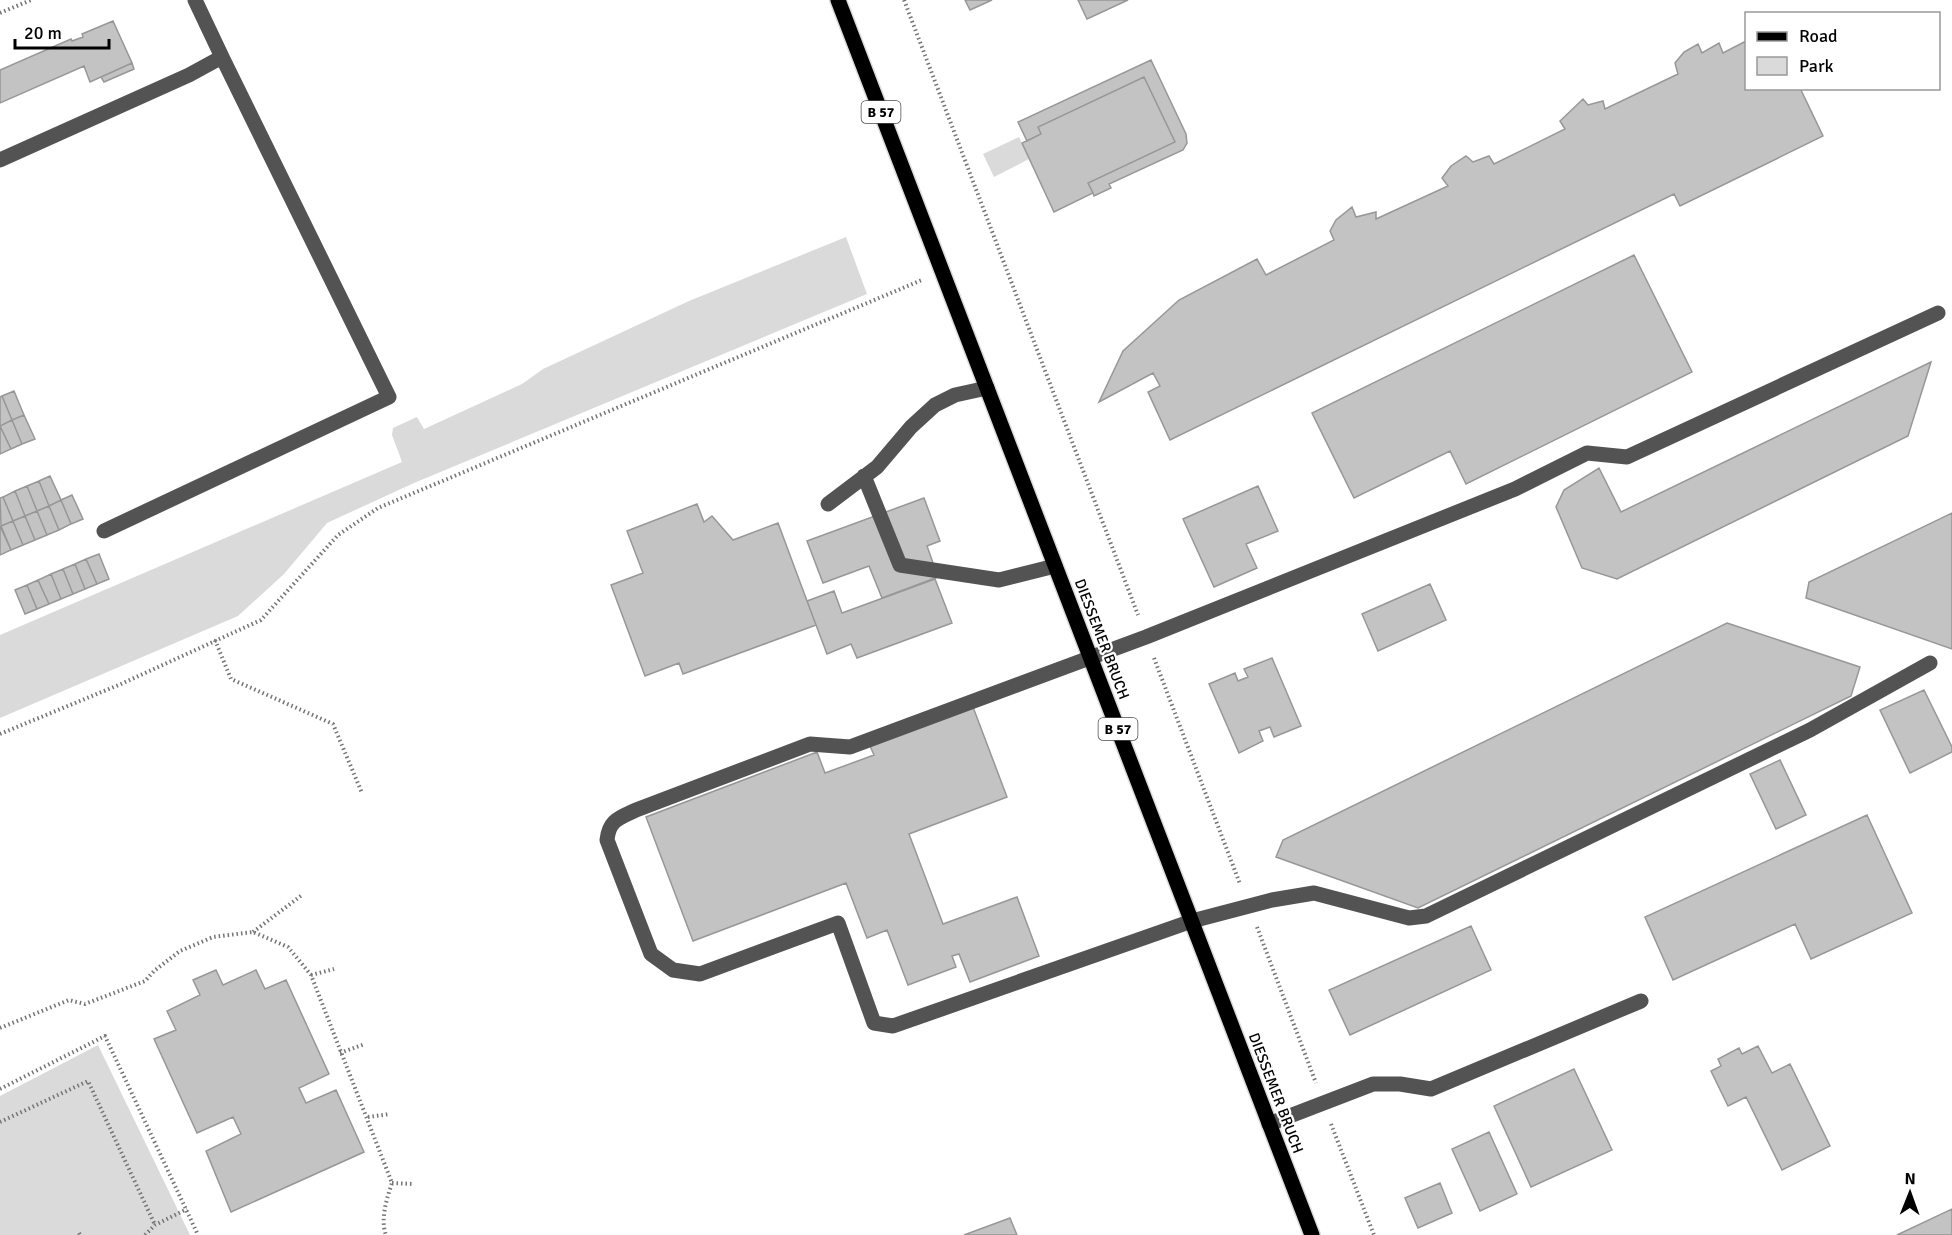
<svg xmlns="http://www.w3.org/2000/svg" width="1952" height="1235" viewBox="0 0 1952 1235" font-family="Signika,sans-serif">
	<style>
		.green { fill: #dadada }
		.building { fill: #c3c3c3; stroke: #979797; stroke-width: 1.5 }
		.lines { fill: none; stroke-linecap: round; stroke-linejoin: round }
		.major-casing { stroke: #dbdbdb; stroke-width: 18 }
		.path { stroke: #757575; stroke-width: 4; stroke-dasharray: 1.5 3; stroke-linecap: butt }
		.minor { stroke: #535353; stroke-width: 15 }
		.major { stroke: #000; stroke-width: 15 }
		.labels { text-anchor: middle; dominant-baseline: central; stroke-width: 4.5; stroke-linejoin: round; paint-order: stroke }
		.shield { fill: #fff; stroke: #4c4c4c; stroke-width: 1.5 }
		.shield-label { font-size: 14px; font-weight: bold; fill: #000 }
		.street-label { font-size: 15px; fill: #000; stroke: #fff }
	</style>
	<rect width="100%" height="100%" fill="#fff"/>
	<!-- green -->
	<path class="green" d="M1019,137L1029,159L994,177L983,154Z
		M846,237L867,294L414,483L327,523L284,574L238,616L0,718V635L402,462L392,435L393,428L417,417L424,429L522,384L543,369L689,301Z
		M98,1045L190,1235H0V1096Z"/>
	<!-- building -->
	<path class="building" d="M965,0H992L970,10Z
		M1078,0H1128L1087,19Z
		M113,21L132,63L90,82L84,66L0,103V70L71,39L72,41L83,37L82,34Z
		M1746,41V88H1800L1823,136L1680,206L1674,194L1170,440L1148,392L1160,386L1153,373L1099,402L1123,351L1179,300L1257,259L1266,275L1334,240L1330,231L1336,220L1352,207L1356,217L1376,212V219L1448,186L1442,178L1451,166L1466,156L1473,162L1489,156L1494,164L1565,129L1560,121L1583,99L1588,105L1603,101L1605,109L1678,74L1675,63L1684,52L1698,44L1702,53L1719,43L1723,53Z
		M1151,60L1186,134L1187,143L1183,150L1109,184L1111,188L1094,196L1093,193L1088,183L1175,142L1144,77L1038,127L1041,134L1027,141L1018,122Z
		M132,63L134,69L104,82L101,77Z
		M1144,77L1175,142L1088,183L1093,193L1054,212L1022,143L1041,134L1038,127Z
		M1634,255L1692,372L1466,484L1450,451L1354,498L1312,413Z
		M1931,362L1908,436L1617,579L1582,568L1556,507L1564,490L1599,468L1621,512Z
		M14,391L24,415L12,420L2,396Z
		M2,396L12,420L0,426V397Z
		M24,415L35,439L22,444L12,420Z
		M12,420L22,444L11,449L0,426Z
		M0,426L11,449L0,454Z
		M50,476L61,500L49,506L39,481Z
		M39,481L49,506L37,511L27,486Z
		M27,486L37,511L25,516L15,491Z
		M1258,486L1278,531L1246,544L1257,568L1214,587L1183,519Z
		M15,491L25,516L13,521L3,497Z
		M72,495L83,519L71,524L61,500Z
		M3,497L13,521L1,526L0,498Z
		M924,498L940,541L927,546L938,577L882,598L869,566L823,583L807,541Z
		M61,500L71,524L59,530L49,506Z
		M697,504L704,522L712,516L733,540L778,523L816,625L683,674L679,663L645,676L611,585L643,573L627,531Z
		M49,506L59,530L47,535L37,511Z
		M37,511L47,535L35,540L25,516Z
		M1952,513V649L1806,598L1809,582Z
		M25,516L35,540L23,545L13,521Z
		M13,521L23,545L11,550L1,526Z
		M0,526L11,550L0,555Z
		M99,554L109,579L97,584L86,559Z
		M86,559L97,584L85,589L75,564Z
		M75,564L85,589L73,594L63,569Z
		M63,569L73,594L61,599L51,574Z
		M51,574L61,599L49,604L38,580Z
		M935,579L952,623L857,658L851,644L827,654L807,601L834,591L842,613Z
		M38,580L49,604L37,609L27,585Z
		M1430,584L1446,620L1378,651L1362,614Z
		M27,585L37,609L25,614L15,590Z
		M1727,623L1860,667L1851,696L1418,908L1276,857L1283,840Z
		M1272,658L1301,726L1274,737L1270,727L1259,731L1263,741L1239,753L1209,684L1235,673L1238,681L1248,677L1244,669Z
		M1924,690L1952,747V752L1910,773L1880,710Z
		M973,707L1007,797L909,834L943,924L1017,897L1039,956L970,982L959,954L952,956L956,967L908,985L887,930L867,938L846,883L693,941L646,817L817,752L825,773L874,755L870,746Z
		M1780,760L1806,815L1776,829L1750,774Z
		M1867,815L1912,913L1811,959L1795,924L1673,980L1645,917Z
		M1471,926L1491,970L1350,1035L1329,990Z
		M216,970L223,985L256,970L265,989L286,980L329,1074L299,1088L306,1103L336,1090L364,1152L231,1212L206,1151L241,1134L233,1117L197,1133L154,1039L176,1030L167,1011L200,995L193,980Z
		M1758,1046L1772,1073L1790,1064L1830,1146L1782,1170L1746,1097L1728,1106L1711,1071L1721,1066L1718,1059L1739,1048L1742,1054Z
		M1574,1069L1612,1150L1531,1187L1494,1106Z
		M1489,1132L1517,1194L1480,1211L1452,1149Z
		M1440,1183L1452,1213L1418,1228L1405,1198Z
		M1952,1209V1235H1897Z
		M1010,1218L1017,1235H964Z"/>
	<g class="lines">
		<defs>
			<path id="major" d="M838,0L1312,1235"/>
		</defs>
		<!-- major casing -->
		<use href="#major" class="major-casing"/>
		<!-- path -->
		<path class="path" d="M904,0L1138,615
			M0,13L31,0
			M215,640L231,679L333,724L362,793
			M1154,658L1240,884
			M0,734L121,684L261,620L338,535L378,508L922,280
			M1257,927L1316,1083
			M253,932L302,895
			M311,975L334,969
			M0,1028L69,1000L85,1004L145,981L154,971L180,951L213,937L253,932L288,947L311,975L392,1183C387,1198 380,1219 386,1235
			M340,1053L365,1044
			M0,1089L105,1036L198,1235
			M368,1117L390,1114
			M0,1122L88,1081L155,1225
			M1331,1124L1374,1235
			M392,1183L414,1184
			M79,1233L80,1235
			M145,1235L155,1225L187,1209"/>
		<!-- minor -->
		<path class="minor" d="M0,160L189,75L222,57L195,0
			M864,476L900,565L999,580L1055,566
			M828,504L877,467L911,427L935,405L955,395L987,388
			M104,531L389,397L222,57
			M1930,663L1810,730L1426,916L1409,918L1314,893L1272,900L1192,921L893,1026L874,1023L838,923L700,974L673,970L651,954L607,840C609,820 619,818 636,810L810,744L850,747L1146,637L1515,489L1587,453L1627,457L1938,313
			M1269,1124L1373,1084H1400L1431,1089L1641,1001"/>
		<!-- major -->
		<use href="#major" class="major"/>
	</g>
	<g class="labels">
		<!-- shield labels -->
		<g class="shield">
			<rect x="861.5" y="101" width="39" height="22" rx="4.5"/>
			<rect x="1098.5" y="718" width="39" height="22" rx="4.5"/>
		</g>
		<g class="shield-label">
			<text x="881" y="112">B 57</text>
			<text x="1118" y="729">B 57</text>
		</g>
		<!-- street labels -->
		<g class="street-label">
			<text transform="translate(1102 639) rotate(69)">DIESSEMER BRUCH</text>
			<text transform="translate(1276 1093) rotate(69)">DIESSEMER BRUCH</text>
		</g>
	</g>
	<!-- legend -->
	<rect x="1745" y="12" width="195" height="78" fill="#ffffff" stroke="#999999" stroke-width="1.5"/>
	<rect x="1757" y="32" width="30" height="9" fill="#000000" stroke="#999999" stroke-width="1.5"/>
	<text x="1799" y="42" font-size="18" fill="#000000">Road</text>
	<rect x="1757" y="57" width="30" height="18" fill="#dadada" stroke="#999999" stroke-width="1.5"/>
	<text x="1799" y="72" font-size="18" fill="#000000">Park</text>
	<!-- north arrow -->
	<g transform="translate(1910 1193) rotate(1)" stroke="#ffffff" stroke-width="4.5" paint-order="stroke">
	<path d="M0-4.5L10 22L0 15L-10 22Z" fill="#000000"/>
	<text y="-9" font-size="16" font-weight="bold" text-anchor="middle" fill="#000000">N</text>
	</g>
	<!-- scale -->
	<path d="M15 39v9h94v-9" fill="none" stroke="#000000" stroke-width="3"/>
	<text x="24" y="39" font-size="18" fill="#000000" stroke="#ffffff" stroke-width="4.5" paint-order="stroke">20 m</text>
</svg>
